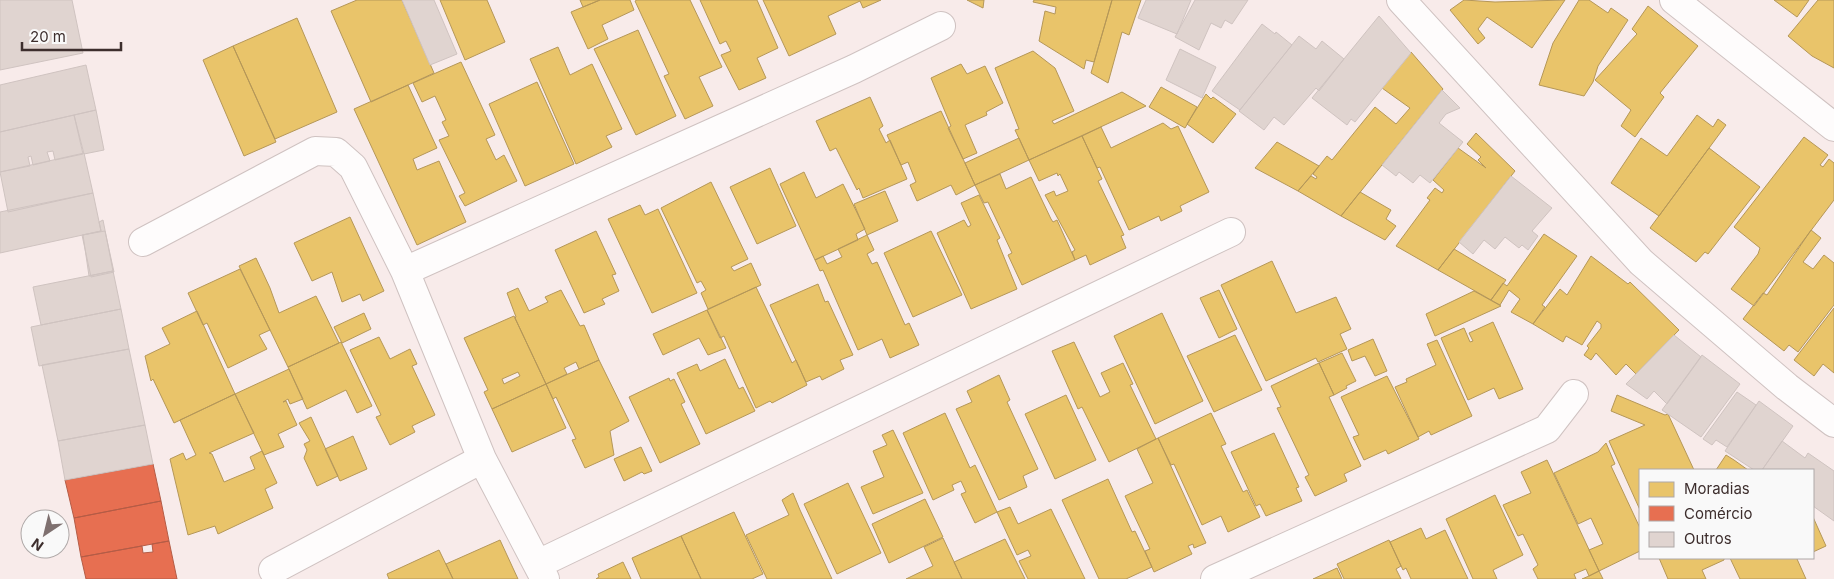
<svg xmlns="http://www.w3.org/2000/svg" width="1834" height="579" viewBox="0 0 1834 579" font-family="Inter,sans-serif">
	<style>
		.homes { fill: #e9c46a; stroke: #b59758; fill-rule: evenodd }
		.shops { fill: #e76f51; stroke: #b45c46 }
		.building { fill: #e0d4d0; stroke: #cfc3c0 }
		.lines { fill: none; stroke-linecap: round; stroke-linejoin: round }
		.minor-casing { stroke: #cfc2c1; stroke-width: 30 }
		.minor { stroke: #fefcfc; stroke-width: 28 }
	</style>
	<rect width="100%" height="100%" fill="#f8ebea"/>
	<!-- homes -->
	<path class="homes" d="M357,0H402L434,73L371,102L331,11Z
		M440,0H487L505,42L465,60Z
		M580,0H600L583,7Z
		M600,0H630L634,10L602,25L608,39L588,49L571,12Z
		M637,0H690L722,67L699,77L713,106L685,119L664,76L669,74L635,1Z
		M700,0H757L778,48L757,58L766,78L739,90L721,55L731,51L726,41L720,44Z
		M763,0H881L863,8L860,1L828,16L836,34L789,56Z
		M967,0H984L983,8Z
		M1034,0H1112L1094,62L1086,60L1084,69L1039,41L1045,11L1055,14L1056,7L1033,2Z
		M1112,0H1141L1129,35L1122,32L1108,83L1091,73Z
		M1464,0L1495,2L1565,0L1532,48L1487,17L1478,29L1485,38L1478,44L1450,10Z
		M1579,0H1589L1608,13L1611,8L1628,20L1598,66L1593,82L1584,96L1539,85L1553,43Z
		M1774,0H1809L1797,17Z
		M1818,0H1834V68L1812,56L1788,36Z
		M1648,6L1698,46L1660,93L1664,97L1635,137L1621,126L1631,110L1595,80L1637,34L1632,29Z
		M297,18L337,112L275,139L233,46Z
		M638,30L676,116L636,135L594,49Z
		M233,46L276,142L244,156L203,60Z
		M558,47L570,75L592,64L622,129L606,136L612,147L576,164L530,59Z
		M1033,51L1055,68L1074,111L1052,121L1054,124L1122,92L1146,106L1029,160L1015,130L1019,129L995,68Z
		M1411,52L1443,89L1341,216L1298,191L1311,176L1316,179L1317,177L1313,174L1319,166L1327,156L1332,160L1375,107L1396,124L1410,108L1382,88Z
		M461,62L495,135L486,139L496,160L504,155L517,181L465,206L459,196L465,193L439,140L449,136L442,122L446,120L435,96L422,102L413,83Z
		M961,64L967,74L985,66L1003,103L986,112L987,115L965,125L977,153L963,159L948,128L951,126L931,78Z
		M537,82L574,164L525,186L489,104Z
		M408,85L437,148L413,159L417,170L439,161L466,222L417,245L354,109Z
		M1161,87L1197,107L1185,128L1149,107Z
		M1206,94L1211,99L1213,97L1236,114L1213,143L1187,124Z
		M870,97L883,126L879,129L886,143L890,140L907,179L863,198L859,188L857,190L836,148L830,151L816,121Z
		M941,111L975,185L956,195L951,185L917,201L910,185L916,182L908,162L901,165L887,135Z
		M1697,115L1713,127L1718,119L1726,125L1659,216L1611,183L1641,138L1667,156Z
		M1163,123L1171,129L1178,126L1209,192L1180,206L1182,211L1180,212L1161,221L1159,216L1129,230L1100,167L1097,168L1082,136L1101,127L1111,148Z
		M1476,133L1515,171L1438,270L1396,246L1430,200L1427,198L1435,188L1442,193L1444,190L1433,180L1458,148L1486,168L1478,160L1481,157L1467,144Z
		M1082,136L1102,179L1098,181L1124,235L1121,236L1126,248L1090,265L1086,255L1075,260L1072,252L1075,250L1045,195L1054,191L1056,196L1068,191L1060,174L1058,176L1057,173L1039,181L1029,160Z
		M1804,137L1828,155L1820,165L1823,167L1829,159L1834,163V200L1754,306L1731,289L1758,254L1760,248L1734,227Z
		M1019,138L1029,160L975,185L965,163Z
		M1277,142L1319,166L1298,191L1255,168Z
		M1709,148L1760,187L1708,254L1705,252L1696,262L1650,228Z
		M770,168L796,226L757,244L730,187Z
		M804,172L816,198L843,184L865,229L856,234L858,240L815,260L780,184Z
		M1000,174L1006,189L1031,177L1051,219L1053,222L1057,220L1075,260L1022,285L1008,255L1012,253L988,202L984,203L975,185Z
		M711,182L748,259L731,267L734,271L751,263L761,285L708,309L701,293L706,290L701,281L697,283L661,208Z
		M885,191L898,221L867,235L854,204Z
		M1360,192L1391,210L1386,219L1396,226L1385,240L1341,216Z
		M979,195L1000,238L997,240L1017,289L971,309L937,233L964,220L968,227L971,225L961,203Z
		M640,205L645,215L658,209L697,293L652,313L608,219Z
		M350,217L384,291L363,301L360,294L342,302L332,272L312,281L294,243Z
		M1811,230L1821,238L1803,262L1813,269L1824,255L1834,263V305L1798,352L1789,345L1784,351L1743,319L1763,293L1767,295Z
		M596,231L616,274L612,275L619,291L602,299L605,304L584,313L555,250Z
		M931,231L962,295L913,317L884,253Z
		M1544,234L1577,256L1542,305L1545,307L1533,324L1511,312L1520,299L1509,290L1500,305L1491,300L1503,283L1507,286Z
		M867,235L874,250L867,254L872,264L877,262L905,325L909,323L919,345L890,358L882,339L858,350L823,270L820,271L815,260L823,256L827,264L842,257L838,249Z
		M1454,249L1506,280L1491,300L1438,270Z
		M1591,256L1628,284L1630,282L1679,330L1636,374L1626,364L1616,375L1596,353L1591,360L1584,355L1589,348L1587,346L1601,328V324L1597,321L1582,345L1566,336L1563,342L1533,324L1560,289L1567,295Z
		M256,258L270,288L279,313L316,296L339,343L288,367L239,266Z
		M1272,261L1296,313L1336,297L1351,329L1340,334L1347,349L1318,362L1316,358L1266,381L1221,285Z
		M240,269L270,330L259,335L267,349L228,368L207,323L203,325L188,293Z
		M818,284L825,302L828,301L853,355L840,360L844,369L822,380L820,376L806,382L770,305Z
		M756,287L792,363L796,360L807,385L772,403L770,401L756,408L724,336L720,338L707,310Z
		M518,288L529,311L548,302L545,297L561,290L580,326L584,325L599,360L579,369L576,362L564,368L567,374L546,384L515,318L516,317L507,293Z
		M1219,290L1237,329L1219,338L1200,298Z
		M1474,291L1501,306L1435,336L1426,314Z
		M1834,308V373L1823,364L1814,376L1794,360Z
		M707,310L726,348L708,355L699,338L663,355L653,334Z
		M197,311L235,394L174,423L153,379L151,381L145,356L170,344L162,328Z
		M364,313L371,329L342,343L334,327Z
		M1162,313L1203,401L1155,424L1114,336Z
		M514,316L546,384L492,409L484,392L488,390L464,338ZM518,372L520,376L504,384L502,379Z
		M1493,322L1523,389L1499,399L1494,388L1468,400L1441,338L1464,328L1470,342L1473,341L1469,333Z
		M1235,335L1262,390L1214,412L1187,356Z
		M379,337L390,359L410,349L417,364L412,366L435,415L412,426L415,432L390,445L376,417L381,415L350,350Z
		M1373,339L1387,371L1375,376L1365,356L1352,361L1348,350Z
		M1437,340L1472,416L1431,435L1429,431L1418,437L1395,387L1407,382L1406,379L1436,365L1427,344Z
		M341,342L372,406L357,413L346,390L307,409L288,367Z
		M1074,342L1100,397L1110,392L1101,373L1123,363L1133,384L1130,385L1156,439L1109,462L1082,407L1078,409L1052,351Z
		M1342,353L1356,381L1346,386L1347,388L1334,395L1319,363Z
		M725,359L739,389L743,387L755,411L706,434L677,373L697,364L700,371Z
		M599,360L629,421L610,431L614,455L585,468L572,440L576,439L556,397L553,399L546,384Z
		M1319,363L1334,395L1329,397L1361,466L1344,474L1347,481L1315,496L1305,477L1309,475L1277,408L1281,407L1271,386Z
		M289,369L303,399L290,404L288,399L283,402L286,401L297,425L278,434L284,447L264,455L235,394Z
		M999,375L1010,400L1007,402L1038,469L1023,476L1027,487L999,500L956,409L972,402L967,391Z
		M1387,376L1419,439L1388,454L1386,450L1364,460L1353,437L1359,435L1341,397Z
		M669,378L670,381L674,379L685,402L681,404L700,444L660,463L629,397Z
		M546,384L566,428L512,452L492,409Z
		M235,394L254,433L209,453L212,454L224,482L255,469L250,457L262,451L277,483L265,489L273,508L218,534L215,526L188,535L170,459L183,453L186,460L196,455L180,420Z
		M1066,395L1096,460L1055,479L1025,414Z
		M1617,395L1665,415L1668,414L1694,470H1640V510L1609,441L1645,425L1611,411Z
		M945,413L970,468L975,465L997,512L975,523L961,494L966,492L961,481L952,485L954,490L933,500L903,433Z
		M1211,413L1226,444L1221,446L1243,492L1247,490L1260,517L1228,532L1221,516L1202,525L1174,464L1171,465L1158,438Z
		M311,417L338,476L317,486L304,458L307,450L304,444L310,441L299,423Z
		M893,430L923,493L873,514L861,487L884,477L873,451L887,445L882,435Z
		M1274,433L1299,487L1296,488L1302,501L1266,516L1260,504L1256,506L1231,452Z
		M353,436L367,469L340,481L325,449Z
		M1158,438L1206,543L1194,548L1193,544L1188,546L1192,554L1154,572L1145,551L1150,549L1125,496L1153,483L1137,449Z
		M1606,443L1615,464L1611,466L1640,528V551L1599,571L1589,550L1603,544L1591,518L1578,524L1554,473L1598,452Z
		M641,447L652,471L644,474L642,472L624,481L614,459Z
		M1726,455L1734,460L1748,470H1716Z
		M1547,460L1599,571L1589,576L1586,569L1574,574L1576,579H1538L1533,569L1538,565L1523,534L1518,536L1503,505L1531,493L1521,472Z
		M1108,479L1132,532L1135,531L1152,567L1126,579H1099L1062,500Z
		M848,483L881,553L837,574L804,504Z
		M793,493L800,510L832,579H767L746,535L789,515L782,500Z
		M1495,495L1523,555L1493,570L1497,579H1473L1446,519Z
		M925,499L943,537L889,563L872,524Z
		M1010,507L1018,524L1051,509L1085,579H1028L1019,561L1031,556L1028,550L1017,555L997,512Z
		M734,512L763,574L752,579H701L681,536Z
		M1813,517L1826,546L1813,552Z
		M1421,528L1426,539L1445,530L1468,579H1411L1406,568L1403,570L1390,542Z
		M681,536L701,579H641L632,558Z
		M943,538L962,579H906L933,566L924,547Z
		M1005,539L1025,579H962L954,562Z
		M500,540L518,579H453L446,564Z
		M1389,540L1401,566L1396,569L1401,579H1344L1337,564Z
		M439,550L453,579H389L387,574Z
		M1659,558H1724V560L1702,570L1706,579H1668Z
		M1730,558H1800L1797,559L1806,579H1740Z
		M623,562L631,579H596L599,577L598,574Z
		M1337,568L1342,579H1313Z
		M1599,571L1603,579H1582L1589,576Z"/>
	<!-- shops -->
	<path class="shops" d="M153,464L161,501L74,518L65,480Z
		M161,501L169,541L81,557L74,518Z
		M169,541L177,579H86L81,557L142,546L143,553L153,552L152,544Z"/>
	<!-- building -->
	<path class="building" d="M0,0H72L83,53L0,70Z
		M402,0H434L457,54L430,65Z
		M1146,0H1191L1177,34L1138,18Z
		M1195,0H1248L1232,24L1225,20L1221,28L1211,23L1199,50L1175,37Z
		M1379,16L1411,53L1355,122L1351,119L1347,125L1312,98Z
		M1262,24L1275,34L1276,32L1292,45L1240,110L1212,91Z
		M1299,36L1316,49L1322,41L1344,59L1319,91L1316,88L1284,125L1274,117L1264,130L1239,111Z
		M1180,49L1216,67L1202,98L1166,80Z
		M86,65L96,110L0,132V85Z
		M1442,90L1460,108L1446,114L1439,123L1463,142L1430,183L1420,175L1413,183L1399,172L1396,176L1382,165Z
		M96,110L104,150L84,154L74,115Z
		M74,115L83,154L55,160L53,151L47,152L50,161L33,165L31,156L28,157L30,166L0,172V132Z
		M84,153L93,193L8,212L0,172Z
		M1511,176L1552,208L1532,231L1538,236L1528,250L1522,245L1519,248L1505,237L1495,249L1484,240L1473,254L1459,242Z
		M93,193L101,231L0,253V212Z
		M103,220L113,271L89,276L83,235L101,231L99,222Z
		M105,231L114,272L91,277L82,235Z
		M113,271L121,309L41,325L33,287Z
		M121,309L129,349L39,366L31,327Z
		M1674,335L1701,357L1667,404L1654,391L1647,399L1626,384Z
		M129,349L145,425L58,441L42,365Z
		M1702,355L1740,384L1701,437L1662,410Z
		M1737,392L1756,405L1727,447L1716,440L1712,445L1703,439Z
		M1759,401L1793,426L1762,470H1754L1725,451Z
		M145,425L153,464L65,480L58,441Z
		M1782,441L1805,458L1808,453L1834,471V521L1813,506V470H1762Z"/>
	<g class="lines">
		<defs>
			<path id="minor" d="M1401,0L1641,262L1787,387L1834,423
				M1674,0L1834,127
				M143,242L315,151L336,152L353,167L405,271L482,459L545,579
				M405,271L854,69L941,26
				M538,564L1231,232
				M273,570L482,459
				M1215,579L1547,429L1574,394"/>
		</defs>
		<!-- minor casing -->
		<use href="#minor" class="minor-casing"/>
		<!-- minor -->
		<use href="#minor" class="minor"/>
	</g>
	<!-- legend -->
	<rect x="1639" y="469" width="175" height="90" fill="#f9f9f9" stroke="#aea8a7"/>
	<rect x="1649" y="482" width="25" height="15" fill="#e9c46a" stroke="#aea8a7"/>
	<text x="1684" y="494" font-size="15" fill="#3d2e2d">Moradias</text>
	<rect x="1649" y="506" width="25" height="15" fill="#e76f51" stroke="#aea8a7"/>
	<text x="1684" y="519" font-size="15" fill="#3d2e2d">Comércio</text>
	<rect x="1649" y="532" width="25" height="15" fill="#e0d4d0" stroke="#aea8a7"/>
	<text x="1684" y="544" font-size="15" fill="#3d2e2d">Outros</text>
	<!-- north arrow -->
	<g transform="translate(45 534) rotate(215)"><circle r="24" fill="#f9f9f9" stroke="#aea8a7"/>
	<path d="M0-4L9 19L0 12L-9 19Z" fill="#7e706f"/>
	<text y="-8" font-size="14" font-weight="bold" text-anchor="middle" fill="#3d2e2d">N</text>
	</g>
	<!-- scale -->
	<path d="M22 42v8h99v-8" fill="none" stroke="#3d2e2d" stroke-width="2.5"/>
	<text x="30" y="42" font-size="15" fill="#3d2e2d" stroke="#f9f9f9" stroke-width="4" paint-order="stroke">20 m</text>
</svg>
